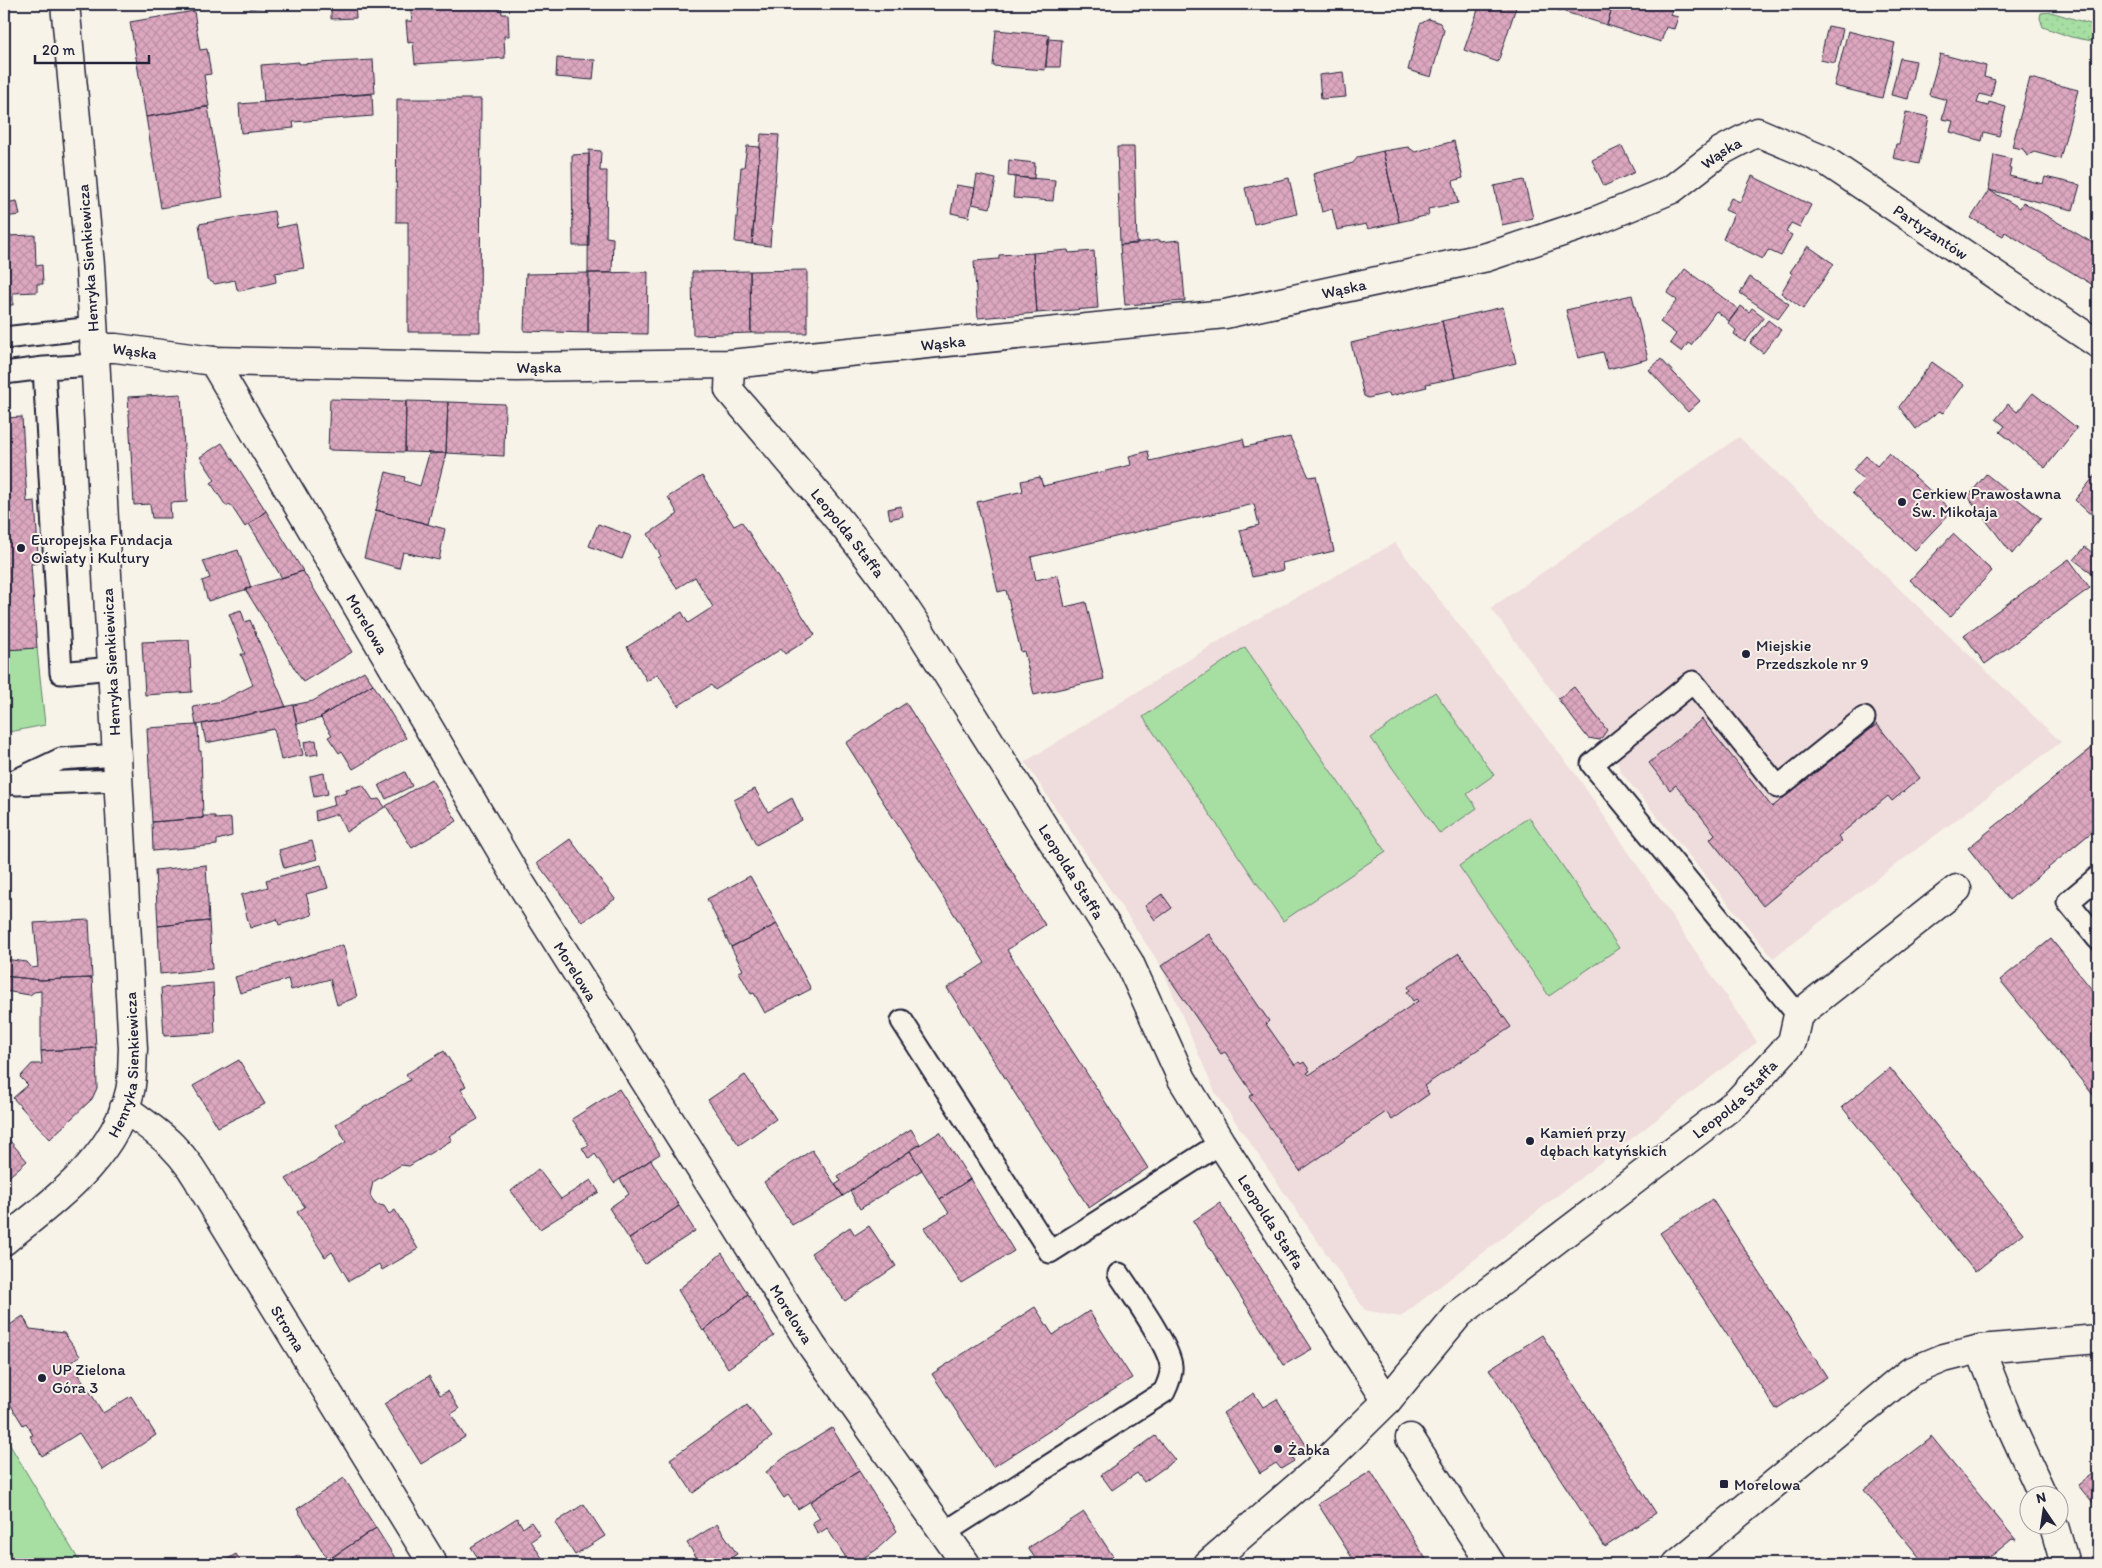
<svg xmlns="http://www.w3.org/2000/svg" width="2102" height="1568" viewBox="0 0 2102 1568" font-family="Itim,sans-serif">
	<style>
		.built { fill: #efdcdc }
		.grass { fill: url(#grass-dots); stroke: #64806f }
		.park { fill: #a7dfa3; stroke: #64806f }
		.building { fill: url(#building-cross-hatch); stroke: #22223b }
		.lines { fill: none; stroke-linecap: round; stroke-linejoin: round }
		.service-casing { stroke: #22223b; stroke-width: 25 }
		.minor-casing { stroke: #22223b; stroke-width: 31 }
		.tertiary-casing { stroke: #22223b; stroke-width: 31 }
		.service { stroke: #f7f3e8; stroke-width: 21 }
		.minor { stroke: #f7f3e8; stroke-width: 28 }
		.tertiary { stroke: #f7f3e8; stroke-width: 28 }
		.poi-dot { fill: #22223b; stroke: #f7f3e8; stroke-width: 2 }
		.labels { text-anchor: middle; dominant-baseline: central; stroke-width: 4; stroke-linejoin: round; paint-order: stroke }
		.street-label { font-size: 16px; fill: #22223b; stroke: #f7f3e8 }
		.poi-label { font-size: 16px; fill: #22223b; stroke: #f7f3e8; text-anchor: start }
	</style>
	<defs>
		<pattern id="grass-dots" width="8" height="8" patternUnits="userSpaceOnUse" patternTransform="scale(1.25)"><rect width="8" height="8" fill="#a7dfa3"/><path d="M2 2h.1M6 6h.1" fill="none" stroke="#8fbf8d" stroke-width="1.8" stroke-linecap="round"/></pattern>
		<pattern id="building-cross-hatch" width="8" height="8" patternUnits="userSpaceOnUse" patternTransform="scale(1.25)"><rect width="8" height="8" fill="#dca7bf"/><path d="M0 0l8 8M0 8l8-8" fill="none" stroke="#bc8fa5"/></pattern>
	</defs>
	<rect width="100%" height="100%" fill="#f7f3e8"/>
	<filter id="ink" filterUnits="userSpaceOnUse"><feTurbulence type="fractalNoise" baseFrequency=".02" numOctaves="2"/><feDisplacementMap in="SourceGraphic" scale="10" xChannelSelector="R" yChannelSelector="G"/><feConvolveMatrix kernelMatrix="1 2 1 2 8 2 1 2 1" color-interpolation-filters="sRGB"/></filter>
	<g filter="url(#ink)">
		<!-- built -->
		<path class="built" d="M1739,437L2061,742L1863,889L1773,958L1620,771L1617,759L1603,740L1583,733L1491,608Z
			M1395,543L1577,776L1757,1042L1400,1317L1365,1310L1215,1092L1161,966L1025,762L1232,633Z"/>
		<!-- grass -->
		<path class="grass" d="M2051,12L2097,26L2098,42L2071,37L2043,27L2040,18L2041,13Z"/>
		<!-- park -->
		<path class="park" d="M1245,647L1386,851L1283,921L1143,717Z
			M37,648L45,725L4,733V650Z
			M1435,692L1494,775L1467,794L1477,808L1440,834L1371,738Z
			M1529,817L1619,948L1549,996L1459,866Z
			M4,1435L81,1564H4Z"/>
		<!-- building -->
		<path class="building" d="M250,4H289V5L250,8Z
			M331,4H355L356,18L331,19Z
			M410,4H501L502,14H508L509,36H504L505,58L415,64L413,42L408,43L406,21H412Z
			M1393,4H1408L1406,10L1393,7Z
			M1480,4H1517L1498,62L1464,50Z
			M1553,4H1613L1607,25L1552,8Z
			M1613,4H1674L1670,15L1678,17L1674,29L1666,27L1661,42L1607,25Z
			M194,11L200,50L207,49L211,74L204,75L209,106L146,117L130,22Z
			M1429,19L1440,23L1444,30L1431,77L1408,70L1420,24Z
			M1828,26L1843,29L1835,63L1820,60Z
			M996,30L1049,35L1045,70L993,66Z
			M1848,31L1895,43L1882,98L1834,86Z
			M1048,39L1062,40L1060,67H1046Z
			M1940,54L1986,66L1984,77L1995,80L1991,97L1980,94L1977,103L1988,106L1989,102L2006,107L1999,136L1984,132L1982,141L1950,132L1953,121L1942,119L1947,100L1929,95Z
			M557,58L595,60L593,80L556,77Z
			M1900,58L1916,61L1908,99L1891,95Z
			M373,60L375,93L264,102L261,65L299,62V64Z
			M1343,72L1346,97L1321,99L1319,75Z
			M2030,78L2078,90L2060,159L2034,152L2027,156L2023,149L2012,147Z
			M372,94L373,116L293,122L294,128L241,133L239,104Z
			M397,99H481L480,332H408V222H396Z
			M208,107L223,197L161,208L146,117Z
			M1906,112L1929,117L1919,164L1893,158L1896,144H1899Z
			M761,134L779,135L770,246L752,244Z
			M1454,141L1463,178L1453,181L1458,203L1428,209L1429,215L1399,222L1383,151L1408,147L1415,152Z
			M747,146L760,147L752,244L735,242L741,167H744Z
			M1622,146L1635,172L1604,186L1592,160Z
			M1117,147H1134L1137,244L1120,245Z
			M589,150L601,151L600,171H607L606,237L613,238L612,273H588Z
			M1383,151L1399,222L1368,229L1366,224L1337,230L1332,209L1322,212L1313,174L1353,163L1358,157Z
			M589,154V246H573L572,155Z
			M1994,155L2011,159L2009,168L2011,169L2009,176L2043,184L2045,177L2080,185L2073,210L1989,190Z
			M1009,160L1035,163L1034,179L1008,176Z
			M977,175L996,179L990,208L972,204Z
			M1752,176L1811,205L1800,227L1791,223L1786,232L1792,235L1781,256L1768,250L1763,259L1723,239L1734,214L1725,210L1731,198L1740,202Z
			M1015,177L1055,180L1053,201L1013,198Z
			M1289,178L1297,214L1254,224L1245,188Z
			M1524,180L1533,218L1502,225L1494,186Z
			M956,185L975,188L969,217L951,213Z
			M1989,190L2020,208L2023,202L2098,246V288L2005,232L2003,236L1971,218Z
			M17,201L20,215L4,217V203Z
			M274,211L277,228L296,224L304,268L275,273L276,282L240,291L237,289L235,280L215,284L207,279L199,224Z
			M35,235L36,266L42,265L43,284H37V292L13,293V305H4V236Z
			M1160,240V242L1180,240L1185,301L1125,305L1120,245Z
			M1808,246L1834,264L1803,309L1781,293L1792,274L1790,272Z
			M1068,250L1069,253L1094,251L1098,308L1037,313L1033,253Z
			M1033,253L1037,313L978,318L974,261L999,259V255Z
			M1685,269L1738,309L1729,321L1716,311L1691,345L1688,343L1682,352L1670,343L1676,334L1660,322L1677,300L1667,293Z
			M807,270V333H751L750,271Z
			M750,271L751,333L693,335L692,272Z
			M648,272L647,334L588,333L589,273Z
			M588,273V333L524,331L526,274Z
			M1750,277L1789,304L1778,319L1740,293Z
			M1632,295L1648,359L1608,369L1603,352L1578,358L1566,310Z
			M1741,306L1749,312L1752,308L1764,317L1745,342L1734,334L1736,330L1728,323Z
			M1503,307L1516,363L1455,378L1442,321Z
			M1768,320L1781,330L1763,353L1750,343Z
			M1442,321L1455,378L1426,384L1427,387L1390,396L1389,393L1368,398L1364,396L1351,343Z
			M1661,359L1700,401L1688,412L1649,370Z
			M1932,362L1964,385L1943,413L1939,411L1916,429L1899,407Z
			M2033,393L2077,428L2045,468L2000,432L2005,426L1996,419L2008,404L2017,412Z
			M181,394L187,502L170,503L171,518H152L150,504L134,505L128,397Z
			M330,399L406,401L405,452L328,450Z
			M406,401L448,402L446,453L405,452Z
			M448,402L505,404L504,456L446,453Z
			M22,417L27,502L35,501L37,533L38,563L31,564L37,648L4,650V418Z
			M1290,437L1309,477L1316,476L1334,551L1282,563L1283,570L1252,577L1240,530L1259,525L1254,504L1031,557L1036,580L1058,575L1065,607L1086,602L1104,679L1034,695L1024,651L1021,652L1006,590L998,592L977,502L1023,491L1021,481L1040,477L1043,486L1131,465L1129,456L1148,451L1150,461L1243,439L1245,447Z
			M222,443L266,511L245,527L230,504L226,506L211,483L215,480L200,457Z
			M446,453L428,524L376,510L386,472L405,477L404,481L420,486L429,454Z
			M1889,453L1952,511L1915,550L1852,493L1864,480L1853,470L1866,456L1877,466Z
			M2098,472V510L2092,513H2089L2075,500Z
			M1986,474L2041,518L2012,554L1968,497Z
			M702,476L734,526L742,522L815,635L785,654L781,649L715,690L711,685L678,706L658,674L647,681L627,647L682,612L688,623L713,607L695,577L677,588L658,558L661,556L648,534L678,514L668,497Z
			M901,506L903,516L890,519L888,509Z
			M376,510L445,529L439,560L403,552L399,568L364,558Z
			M266,511L303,571L282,578L249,524Z
			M598,524L631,536L622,559L589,546Z
			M1953,534L1992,571L1950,617L1910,580Z
			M2085,547L2098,557V577L2074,560Z
			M238,550L251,588L208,601L202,581L210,578L203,561Z
			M2069,559L2090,588L1985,664L1964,635Z
			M303,571L352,652L303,682L245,589Z
			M241,610L245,622L250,620L286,707L196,725L193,707L221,701L253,685L241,654H245L229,614Z
			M189,640L192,692L145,695L142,642Z
			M364,671L373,684L320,717L322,718L297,724L293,705L313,701Z
			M373,684L406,738L353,769L342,751L339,753L328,737L332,735L320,717Z
			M1574,687L1607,730L1600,740L1588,738L1558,699Z
			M906,703L1045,925L1007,950L1148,1168L1089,1208L947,988L985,963L846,743Z
			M293,705L303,755L281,760L274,729L206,743L202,724Z
			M1702,719L1772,807L1877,724L1920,778L1892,801L1888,796L1838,836L1842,841L1763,906L1710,839L1715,834L1676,785L1670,790L1649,763Z
			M196,725H198L199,751H201L203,818L152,822L147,728Z
			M316,740L318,754L306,756L304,742Z
			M2098,743V827L2009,900L1968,848Z
			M405,772L412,786L386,799L379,785Z
			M324,773L328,794L314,797L310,776Z
			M431,779L457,821L412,848L386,806Z
			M363,785L373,800L379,799L385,807L346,832L338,814L316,821L315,811L335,805L333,796L347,793L346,789Z
			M755,789L768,812L792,798L802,820L756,845L734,800Z
			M203,816H215V819L231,818L232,836L217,840V845L153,851L152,822L203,818Z
			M570,839L615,899L582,922L537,863Z
			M312,841L317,859L284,868L279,850Z
			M206,865L209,921L158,926L155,870Z
			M321,865L328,888L306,894L312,915L279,925L277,919L250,928L241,895L268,887L266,880Z
			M750,876L777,924L731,947L707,899Z
			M1162,894L1172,908L1155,920L1145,906Z
			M89,920L92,978L40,980L4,976V959L27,962L32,968L38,967L34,923Z
			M209,921L212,969L160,974L158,926Z
			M777,924L811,989L765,1013L754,993L751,994L739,972L743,970L731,947Z
			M1209,934L1269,1021L1266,1024L1295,1065L1299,1062L1301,1064L1304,1062L1310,1071L1307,1073L1309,1075L1418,1001L1416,999L1413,1001L1407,992L1410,990L1408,987L1459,953L1511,1027L1424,1086L1429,1094L1392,1120L1386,1112L1300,1171L1249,1097L1253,1094L1225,1052L1221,1054L1161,966Z
			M2051,939L2098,997V1101L2000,980Z
			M343,945L357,997L337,1005L330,979L291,990L288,979L240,993L235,977Z
			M4,976L40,980L92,978L96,1048L41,1051V991L34,992L30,995L4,991Z
			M213,983L215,1033L164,1036L161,988Z
			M96,1048L97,1088L92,1099L50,1139L13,1098L28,1085L20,1077L32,1064H42L41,1051Z
			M444,1051L466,1086L461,1089L478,1119L449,1136L452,1140L409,1166L401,1165L373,1182L370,1195L375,1204L384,1206L389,1214L395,1210L418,1249L382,1270L379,1264L349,1281L332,1252L325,1257L297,1212L305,1207L286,1179L346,1142L336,1124L410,1080L406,1074Z
			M239,1060L265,1104L218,1127L193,1086Z
			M1890,1068L2023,1233L1975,1272L1842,1107Z
			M745,1075L776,1119L739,1145L708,1100Z
			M619,1089L660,1154L614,1183L595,1154L589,1159L582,1148L589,1145L572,1119Z
			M911,1129L920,1144L843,1196L835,1185L841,1181L838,1176Z
			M940,1132L970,1179L940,1199L910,1151Z
			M4,1134L27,1161L4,1181Z
			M812,1150L843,1196L792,1225L764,1182Z
			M910,1151L922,1170L860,1209L850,1191Z
			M651,1160L679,1206L629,1239L609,1208L629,1194L620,1179Z
			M538,1169L561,1199L591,1180L599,1192L540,1229L511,1191Z
			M970,1179L1014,1251L961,1283L924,1228L949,1213L940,1199Z
			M1712,1199L1827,1377L1776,1409L1660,1233Z
			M1220,1203L1312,1349L1284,1365L1193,1221Z
			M679,1206L695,1231L645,1264L629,1239Z
			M869,1226L896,1266L845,1301L811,1253L850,1227L855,1235Z
			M722,1253L748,1294L703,1331L678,1290Z
			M748,1294L774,1336L728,1368L704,1330Z
			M1035,1307L1053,1335L1089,1311L1132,1378L993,1467L932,1374Z
			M23,1316L30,1329L64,1333L80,1356L71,1362L103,1413L131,1396L156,1435L103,1470L79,1433L42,1456L30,1436L33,1435L26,1423L23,1425L4,1394L5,1344L4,1329Z
			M1542,1335L1656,1513L1605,1547L1489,1369Z
			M429,1376L440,1395L448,1391L459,1409L451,1414L465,1437L421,1464L384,1404Z
			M1254,1393L1263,1407L1277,1399L1306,1445L1290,1454L1294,1461L1281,1469L1276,1463L1260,1473L1223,1413Z
			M747,1405L772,1437L693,1493L670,1459Z
			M832,1428L859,1471L798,1509L788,1495L784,1498L766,1472L785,1457Z
			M1155,1436L1175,1460L1144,1482L1137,1473L1112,1490L1101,1475Z
			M1931,1436L2016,1540L2012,1539L1989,1558L1990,1559L1984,1564H1925L1864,1490L1930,1439Z
			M2098,1469V1510L2078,1485Z
			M859,1471L897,1531L876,1550L854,1564H850L827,1528L818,1534L812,1523L820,1518L810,1502Z
			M1371,1471L1429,1564H1356L1318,1504Z
			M344,1478L376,1528L328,1560L297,1509Z
			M584,1504L605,1536L575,1555L555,1523Z
			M1084,1512L1118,1564H1039L1028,1548Z
			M517,1518L523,1528L531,1522L540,1535L531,1541L546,1564H482L471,1547Z
			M717,1524L737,1554L721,1564H701L687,1543Z
			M376,1528L399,1564H331L328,1560Z
			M236,1554L242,1564H219Z
			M299,1555L305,1564H284Z"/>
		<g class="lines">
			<defs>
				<path id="service" d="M4,338L93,328
					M44,368L61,673L111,668
					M4,373L44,368L95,365
					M17,784L118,780
					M4,786L61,759L117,755
					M2098,877L2068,902L2098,939
					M1798,1015L1592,764L1693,682L1778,787L1864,718
					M902,1021L1050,1252L1221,1143
					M944,1533L1164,1392C1168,1384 1172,1375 1171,1366C1169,1345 1132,1294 1119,1274"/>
				<g id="minor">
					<path id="s1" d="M94,348H116L213,361L517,367L730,364L1225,314L1487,257L1598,220L1672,189L1721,151L1757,132L1826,161L2098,344"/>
					<path id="s2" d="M213,361L516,876L812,1346L966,1564"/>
					<path id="s3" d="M730,364L729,390C795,468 865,545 920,631L1129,962L1182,1079L1221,1143L1387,1401"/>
					<path d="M1980,1349L2008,1420L2043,1496"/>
					<path d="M1410,1438L1491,1564"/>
					<path d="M2054,1526L2065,1564"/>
					<path id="s4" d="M1208,1564L1319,1468L1387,1401L1459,1314L1737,1102L1792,1042L1798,1015L1957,889"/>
					<path d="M1677,1564L1910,1372L1944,1358L1980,1349L2098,1339"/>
				</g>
				<g id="tertiary">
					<path id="s5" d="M124,1108C162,1135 185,1151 206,1194L433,1564"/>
					<path id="s6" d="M4,1241C54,1200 114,1159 130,1091C133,1078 132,1062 133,1049L90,265L65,4"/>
				</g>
			</defs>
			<!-- service casing -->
			<use href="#service" class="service-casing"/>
			<!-- minor casing -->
			<use href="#minor" class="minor-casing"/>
			<!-- tertiary casing -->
			<use href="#tertiary" class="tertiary-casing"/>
			<!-- service -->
			<use href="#service" class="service"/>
			<!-- minor -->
			<use href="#minor" class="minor"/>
			<!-- tertiary -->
			<use href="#tertiary" class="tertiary"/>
		</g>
	</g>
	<!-- markers -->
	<g class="poi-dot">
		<circle cx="1902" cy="502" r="5"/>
		<circle cx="21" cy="548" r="5"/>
		<circle cx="1746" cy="654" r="5"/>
		<circle cx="1530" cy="1141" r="5"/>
		<circle cx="42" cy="1378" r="5"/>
		<circle cx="1278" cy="1449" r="5"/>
		<rect x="1719" y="1479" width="10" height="10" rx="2.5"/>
	</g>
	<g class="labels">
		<!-- street labels -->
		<g class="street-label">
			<text stroke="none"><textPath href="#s1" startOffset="1661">Wąska</textPath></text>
			<text stroke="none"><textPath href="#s1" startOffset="1904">Partyzantów</textPath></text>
			<text transform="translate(88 258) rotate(-94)">Henryka Sienkiewicza</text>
			<text stroke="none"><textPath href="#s1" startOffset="1256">Wąska</textPath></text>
			<text stroke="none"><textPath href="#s1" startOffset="851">Wąska</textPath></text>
			<text stroke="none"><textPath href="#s1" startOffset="41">Wąska</textPath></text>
			<text stroke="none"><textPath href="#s1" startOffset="446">Wąska</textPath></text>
			<text stroke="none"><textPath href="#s3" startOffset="212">Leopolda Staffa</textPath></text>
			<text stroke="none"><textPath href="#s2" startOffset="305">Morelowa</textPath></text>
			<text transform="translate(111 662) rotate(-93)">Henryka Sienkiewicza</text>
			<text stroke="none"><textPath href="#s3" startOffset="618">Leopolda Staffa</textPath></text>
			<text stroke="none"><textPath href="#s2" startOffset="710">Morelowa</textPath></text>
			<text stroke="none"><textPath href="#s6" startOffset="225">Henryka Sienkiewicza</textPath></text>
			<text stroke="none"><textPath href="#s4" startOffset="705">Leopolda Staffa</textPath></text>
			<text stroke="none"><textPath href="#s3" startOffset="1022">Leopolda Staffa</textPath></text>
			<text stroke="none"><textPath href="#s2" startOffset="1115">Morelowa</textPath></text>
			<text stroke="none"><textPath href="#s5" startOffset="278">Stroma</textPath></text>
		</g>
		<!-- poi labels -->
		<g class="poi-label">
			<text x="1912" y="493">Cerkiew Prawosławna<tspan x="1912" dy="18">Św. Mikołaja</tspan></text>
			<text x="31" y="539">Europejska Fundacja<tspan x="31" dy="18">Oświaty i Kultury</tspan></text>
			<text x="1756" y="645">Miejskie<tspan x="1756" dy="18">Przedszkole nr 9</tspan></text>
			<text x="1540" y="1132">Kamień przy<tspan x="1540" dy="18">dębach katyńskich</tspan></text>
			<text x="52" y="1369">UP Zielona<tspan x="52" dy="18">Góra 3</tspan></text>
			<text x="1288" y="1449">Żabka</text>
			<text x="1734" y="1484">Morelowa</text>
		</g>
	</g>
	<!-- margin -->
	<rect width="2102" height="1568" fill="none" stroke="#f7f3e8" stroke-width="20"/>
	<rect x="10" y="10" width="2082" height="1548" fill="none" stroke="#22223b" stroke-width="2" filter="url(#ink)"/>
	<!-- north arrow -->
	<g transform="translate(2044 1510) rotate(347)"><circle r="24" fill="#f7f3e8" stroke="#a29fa3"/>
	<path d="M0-4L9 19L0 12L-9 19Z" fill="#22223b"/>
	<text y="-8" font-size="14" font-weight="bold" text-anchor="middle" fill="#22223b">N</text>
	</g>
	<!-- scale -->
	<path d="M35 55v8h114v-8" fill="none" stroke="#22223b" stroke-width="2.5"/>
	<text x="42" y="55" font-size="15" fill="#22223b" stroke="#f7f3e8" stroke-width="4" paint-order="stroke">20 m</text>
</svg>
